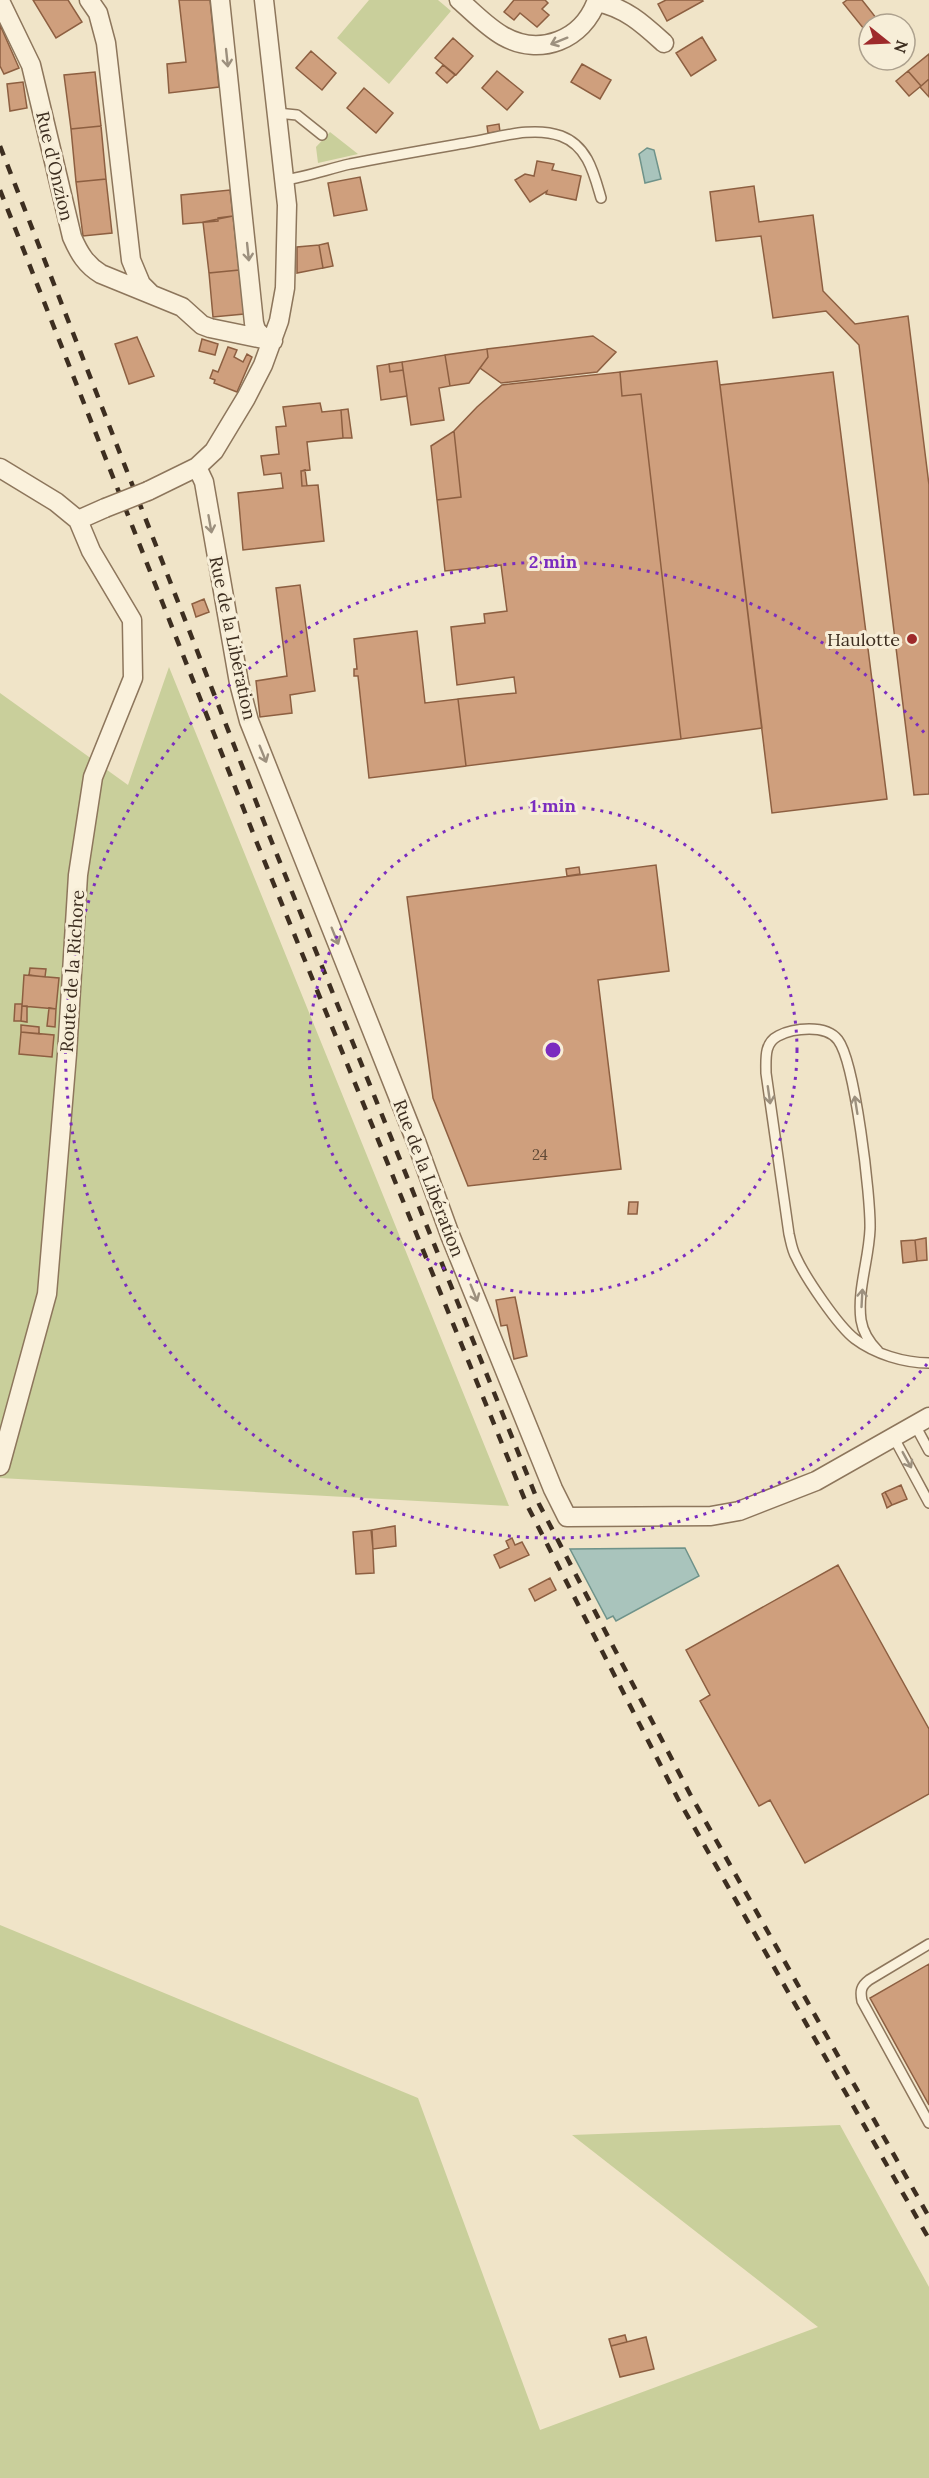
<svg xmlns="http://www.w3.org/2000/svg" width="929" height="2478" viewBox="0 0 929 2478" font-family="Lora,serif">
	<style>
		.green { fill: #c9cf9b }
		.water { fill: #a9c4bc; stroke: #6f938a; stroke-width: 1.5 }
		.building { fill: #cf9f7d; stroke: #8d5f41; stroke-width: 1.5 }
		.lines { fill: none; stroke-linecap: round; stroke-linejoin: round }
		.lane-casing { stroke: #8d765c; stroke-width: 12 }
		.street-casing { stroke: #8d765c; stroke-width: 21 }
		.lane { stroke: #faf1dc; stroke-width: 9 }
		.street { stroke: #faf1dc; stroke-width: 18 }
		.rail { stroke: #3d2e20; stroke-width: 4.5; stroke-dasharray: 10 10; stroke-linecap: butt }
		.street-bridge-casing { stroke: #8d765c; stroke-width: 21; stroke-linecap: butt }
		.street-bridge { stroke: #faf1dc; stroke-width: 18 }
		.oneway { stroke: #9c907e }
		.ring { fill: none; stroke: #7b2cbf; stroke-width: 3; stroke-dasharray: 3 6 }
		.poi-dot { fill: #9e2a2b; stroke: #f7eed8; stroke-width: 2 }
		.labels { text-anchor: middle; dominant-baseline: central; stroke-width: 6; stroke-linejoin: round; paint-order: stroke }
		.number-label { font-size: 15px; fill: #624a37 }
		.street-label { font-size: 18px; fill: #3d2e20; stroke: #f7eed8 }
		.poi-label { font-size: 18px; fill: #3d2e20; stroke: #f7eed8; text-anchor: end }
		.centre { fill: #7b2cbf; stroke: #f7eed8; stroke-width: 3 }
		.ring-label { font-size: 18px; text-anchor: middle; font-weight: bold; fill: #7b2cbf; stroke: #f7eed8; stroke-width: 6; stroke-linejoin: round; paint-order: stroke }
	</style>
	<rect width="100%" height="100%" fill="#f0e4c8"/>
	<!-- green -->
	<path class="green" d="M369,0H438L451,11L389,84L337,38Z
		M330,132L358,154L318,163L316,147Z
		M169,667L509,1506L0,1478V693L128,785Z
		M0,1925L418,2098L540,2430L818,2327L572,2135L840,2125L929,2287V2478H0Z"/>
	<!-- water -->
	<path class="water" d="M647,148L654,150L661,179L645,183L639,154Z
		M685,1548L699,1576L616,1621L613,1616L607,1619L570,1549Z"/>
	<!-- building -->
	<path class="building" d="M33,0H68L82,22L56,38Z
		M179,0H210L219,87L169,93L167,64L186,62Z
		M514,0H545L548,3L542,9L549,15L537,27L520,13L514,20L504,12Z
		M666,0H702L703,1L667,21L658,4Z
		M847,0H862L877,19L864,29L843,3Z
		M0,25L19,68L4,74L0,66Z
		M702,37L716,60L691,76L676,53Z
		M453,38L473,56L456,75L435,58Z
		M311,51L336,73L322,90L296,68Z
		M929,54V79L921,86L908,71Z
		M582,64L611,80L600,99L571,82Z
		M443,65L455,75L447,83L436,73Z
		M497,71L523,92L507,110L482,88Z
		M908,71L921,86L909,96L896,81Z
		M95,72L101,126L71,129L64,75Z
		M929,79V97L920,87Z
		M23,82L27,108L10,111L7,84Z
		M364,88L393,113L376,133L347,108Z
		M499,124L500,132L488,133L487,126Z
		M101,126L106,179L76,182L71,129Z
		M537,161L554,164L552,170L581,176L576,200L546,194L547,191L530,202L515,180L525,174L534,176Z
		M360,177L367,210L334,216L328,183Z
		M106,179L112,233L83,236L76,182Z
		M754,186L759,222L813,215L823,291L855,324L908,316L929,485V794L914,795L859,345L826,311L773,318L761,236L716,241L710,192Z
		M230,190L233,216L218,218V221L183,224L181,195Z
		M233,216L239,270L209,273L203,222Z
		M328,243L333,266L323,268L319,245Z
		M319,245L323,268L297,273V247Z
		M239,270L244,314L213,317L209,273Z
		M593,336L616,352L597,372L501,383L480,368L488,357L487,349Z
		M137,337L154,376L129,384L115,344Z
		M202,339L218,344L215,355L199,351Z
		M228,347L237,350L234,357L243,362L247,354L252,357L237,392L214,383L215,380L210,378L213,370L218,372Z
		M487,349L488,357L469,383L450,386L445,355Z
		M445,355L450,386L439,388L444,420L411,425L402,362Z
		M717,361L762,728L681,739L641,394L622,396L620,372Z
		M402,362L403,370L390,372L389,364Z
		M389,364L390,372L403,370L407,396L381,400L377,366Z
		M620,372L622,396L641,394L681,739L466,766L458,699L516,693L514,677L457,685L451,627L485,623L484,614L507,611L501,565L445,571L437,500L461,497L454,431L477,407L502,385Z
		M833,372L887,799L772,813L720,385Z
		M320,403L322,412L341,410L343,438L307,442L310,470L301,471L302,486L318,485L324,541L243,550L238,493L283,488L281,473L264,475L261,456L279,454L276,427L286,426L283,407Z
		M348,409L352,438H343L341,410Z
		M454,431L461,497L437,500L431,446Z
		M305,470L307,486H302L301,471Z
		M300,585L315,691L290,695L292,713L260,717L256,681L287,676L276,588Z
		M204,599L209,612L196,617L192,604Z
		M417,631L425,703L458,699L466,766L369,778L358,676H354V669H357L354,639Z
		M656,865L669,971L598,980L621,1169L468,1186L433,1098L407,897Z
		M579,867L580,874L567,876L566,869Z
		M30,968L46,969L45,977L29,975Z
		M24,975L59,978L56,1009L22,1006Z
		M15,1004H22L21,1021H14Z
		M22,1006H27V1022L21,1021Z
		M49,1008L56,1009L55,1027L47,1026Z
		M21,1025L39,1027V1034L21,1032Z
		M21,1032L54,1035L52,1057L19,1054Z
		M629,1202H638L637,1214H628Z
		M926,1238L927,1260L917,1261L915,1240Z
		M915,1240L917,1261L903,1263L901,1241Z
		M515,1297L527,1356L514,1359L507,1325L501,1326L496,1300Z
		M901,1485L907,1499L892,1505L885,1492Z
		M885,1492L892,1505L887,1508L882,1494Z
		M395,1526L396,1546L373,1549L371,1530Z
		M372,1530L374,1573L356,1574L353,1532Z
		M512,1538L515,1545L522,1542L529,1555L500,1568L494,1555L509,1548L506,1541Z
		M838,1565L929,1729V1794L805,1863L770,1800L759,1806L700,1701L710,1695L686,1650Z
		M550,1578L556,1590L535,1601L529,1589Z
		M929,1964V2105L870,1998Z
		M625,2335L627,2342L611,2346L609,2339Z
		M646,2337L654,2369L620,2377L611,2346Z"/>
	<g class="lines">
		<defs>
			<path id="lane" d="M277,113L297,115L322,135
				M284,180C307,177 328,169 350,164C390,156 431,149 471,142C500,137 533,126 561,136C588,146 594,174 601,198
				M878,1351C869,1342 863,1333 861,1320C857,1290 869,1259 870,1229C871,1198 855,1062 838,1040C826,1024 793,1028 778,1036C764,1043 766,1059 766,1073L789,1234C791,1242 792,1250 796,1257C805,1277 838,1326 855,1339C875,1354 904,1363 929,1363
				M915,1425L929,1451
				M894,1438L929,1503
				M929,1944L869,1980C861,1986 860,1991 862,2001L929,2123"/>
			<path id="street" d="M89,0L98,13L106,43L131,260L141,284L150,293
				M220,0L254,323L256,330L263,337
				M459,0C473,12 487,27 503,36C540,57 583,40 597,0
				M0,1L31,65L72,237C79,253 86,265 101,274L182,307L202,325L210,328L273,341
				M597,2C626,8 643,24 664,43
				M197,467L204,482L239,683L249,721L417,1144L450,1235L553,1489L567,1517L711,1516L739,1511L816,1481L929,1417
				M0,468L56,502L78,520
				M148,491L197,467L214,451L246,398L263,365L279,321L285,288L287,205L264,0
				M0,1466L47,1294L67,1054L78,875L93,777L133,678L132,620L91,551L78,520L105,508"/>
		</defs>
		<!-- lane casing -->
		<use href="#lane" class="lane-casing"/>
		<!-- street casing -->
		<use href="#street" class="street-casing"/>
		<!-- lane -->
		<use href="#lane" class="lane"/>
		<!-- street -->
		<use href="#street" class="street"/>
		<!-- rail -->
		<path class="rail" d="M0,146L271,840L539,1504L690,1794L929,2217
			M0,190L257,843L527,1505L678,1799L929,2239"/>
		<defs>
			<path id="street-bridge" d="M105,508L148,491"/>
		</defs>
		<!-- street-bridge casing -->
		<use href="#street-bridge" class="street-bridge-casing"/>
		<!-- street-bridge -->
		<use href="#street-bridge" class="street-bridge"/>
	</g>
	<!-- one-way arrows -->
	<defs><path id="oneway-shaft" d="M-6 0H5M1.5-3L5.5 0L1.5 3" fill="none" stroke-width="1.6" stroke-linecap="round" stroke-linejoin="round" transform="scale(1.5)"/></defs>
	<g class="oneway">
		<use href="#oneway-shaft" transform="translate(559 41) rotate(158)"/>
		<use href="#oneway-shaft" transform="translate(227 58) rotate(84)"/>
		<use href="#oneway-shaft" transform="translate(248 252) rotate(84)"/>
		<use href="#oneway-shaft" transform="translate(210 524) rotate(80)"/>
		<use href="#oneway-shaft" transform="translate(263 754) rotate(68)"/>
		<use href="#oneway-shaft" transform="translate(335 936) rotate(68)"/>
		<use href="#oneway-shaft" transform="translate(769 1095) rotate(82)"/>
		<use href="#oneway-shaft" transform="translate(856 1105) rotate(-99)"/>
		<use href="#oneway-shaft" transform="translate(474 1293) rotate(68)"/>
		<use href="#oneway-shaft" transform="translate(862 1298) rotate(-87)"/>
		<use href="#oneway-shaft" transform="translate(907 1460) rotate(61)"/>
	</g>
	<!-- distance rings -->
	<g class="ring">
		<circle cx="553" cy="1050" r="244"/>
		<path d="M927 1364A488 488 0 1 1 927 736"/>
	</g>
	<!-- markers -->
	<circle class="poi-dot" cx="912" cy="639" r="6"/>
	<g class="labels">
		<!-- number labels -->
		<g class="number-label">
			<text x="540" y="1154">24</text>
		</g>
		<!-- street labels -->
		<g class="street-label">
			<text transform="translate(55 166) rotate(77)">Rue d'Onzion</text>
			<text transform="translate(233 638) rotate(78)">Rue de la Libération</text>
			<text transform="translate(72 971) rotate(-86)">Route de la Richore</text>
			<text transform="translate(429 1178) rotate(69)">Rue de la Libération</text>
		</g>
		<!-- poi labels -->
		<g class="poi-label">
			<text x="900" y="639">Haulotte</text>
		</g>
	</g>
	<circle cx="553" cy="1050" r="9" class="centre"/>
	<g class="ring-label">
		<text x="553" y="568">2 min</text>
		<text x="553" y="812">1 min</text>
	</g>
	<!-- north arrow -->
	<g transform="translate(887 42) rotate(108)"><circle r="28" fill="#f7eed8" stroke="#ada18e" stroke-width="1.5"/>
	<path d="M0-4.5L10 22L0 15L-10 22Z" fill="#9e2a2b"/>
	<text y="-9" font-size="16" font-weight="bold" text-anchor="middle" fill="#3d2e20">N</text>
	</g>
</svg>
